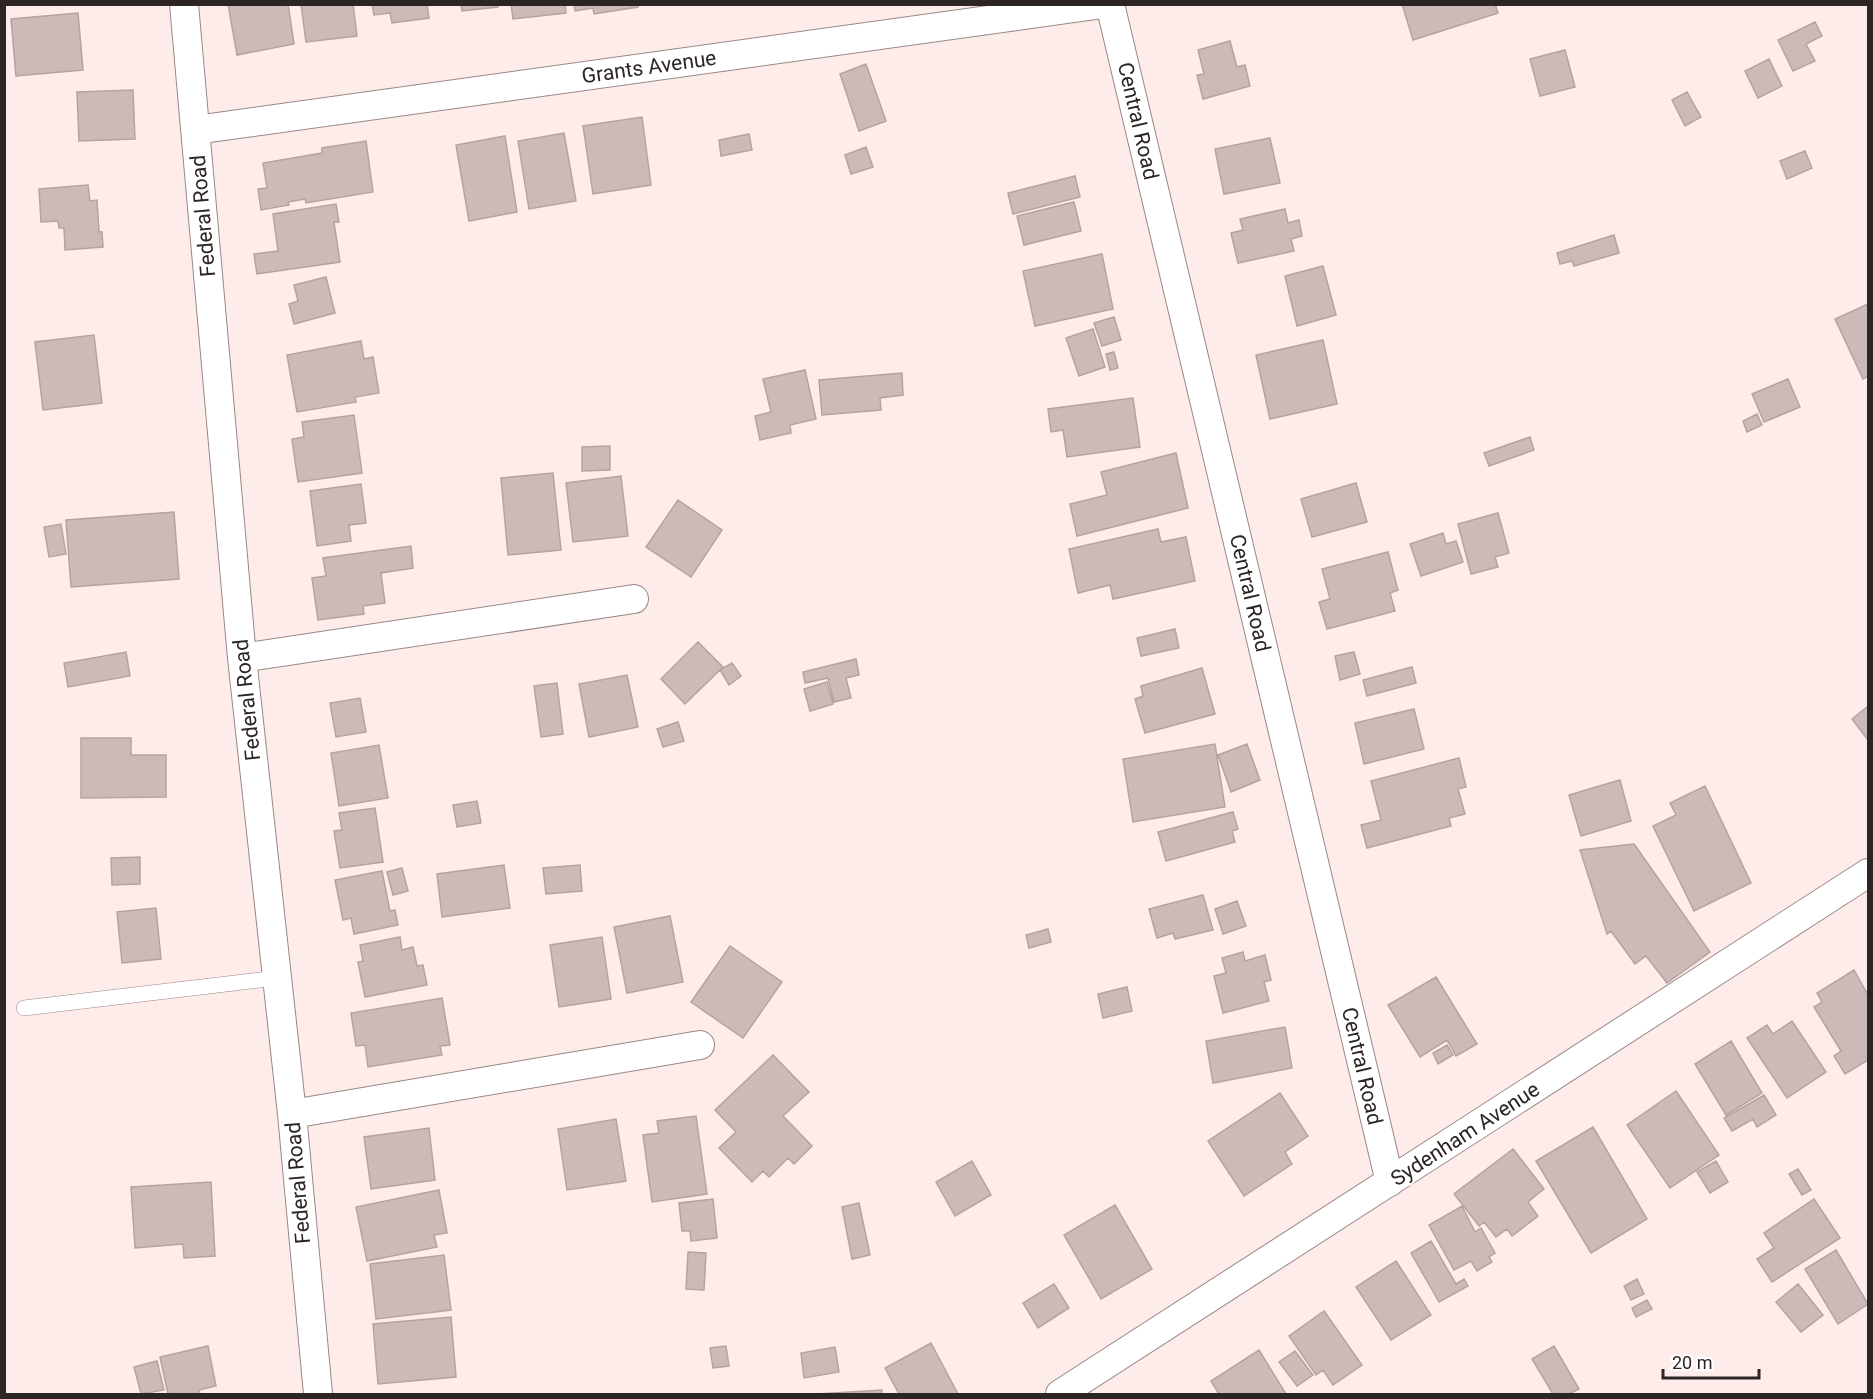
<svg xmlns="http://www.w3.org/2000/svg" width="1873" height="1399" viewBox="0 0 1873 1399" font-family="Roboto,sans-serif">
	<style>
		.building { fill: #cbbab8; stroke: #b4a3a1; stroke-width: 1.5 }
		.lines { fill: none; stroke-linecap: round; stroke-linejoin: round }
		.lane-casing { stroke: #998887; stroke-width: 16 }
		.street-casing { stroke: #998887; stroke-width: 30 }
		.lane { stroke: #fff; stroke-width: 15 }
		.street { stroke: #fff; stroke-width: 28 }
		.labels { text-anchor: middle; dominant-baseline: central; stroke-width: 4.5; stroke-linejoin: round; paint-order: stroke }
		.street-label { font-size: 21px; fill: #2c2524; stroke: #fff }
	</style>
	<rect width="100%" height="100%" fill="#feecea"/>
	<!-- building -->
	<path class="building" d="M228,4H288L294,44L237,55Z
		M301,4H353L357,36L306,42Z
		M372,4H427L429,18L392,23L390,13L374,15Z
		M461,4H498V7L462,11Z
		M511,4H565L566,13L513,19Z
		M574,4H638V7L594,14L593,8L575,11Z
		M1402,4H1495L1498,13L1413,40Z
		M78,13L83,70L16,76L11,19Z
		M1815,22L1822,36L1806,44L1815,61L1793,71L1778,40Z
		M1230,41L1237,67L1245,65L1250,86L1203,99L1197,75L1204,74L1198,50Z
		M1565,50L1575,87L1540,96L1530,59Z
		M1769,59L1782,86L1758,98L1745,71Z
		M866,64L886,121L859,131L840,74Z
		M133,90L135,139L79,141L77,92Z
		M1687,92L1701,117L1685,126L1672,100Z
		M642,117L651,185L593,194L583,126Z
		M564,133L576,201L529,209L518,141Z
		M749,134L752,150L721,156L719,140Z
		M505,136L517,212L469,221L456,145Z
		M1270,138L1280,183L1224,194L1215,149Z
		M366,141L373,192L306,203L305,199L288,202L289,205L261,210L258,189L267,188L263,163L322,153V148Z
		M866,147L873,167L851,174L845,155Z
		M1805,151L1812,168L1787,179L1780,161Z
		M1075,176L1080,197L1013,214L1008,193Z
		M88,185L90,201L97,200L99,232H102L103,247L65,250L64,228H59L58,221L41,222L39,189Z
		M1074,202L1081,231L1024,245L1017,216Z
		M336,204L339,222H334L340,262L257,274L254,254L278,251L273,214Z
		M1285,209L1288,223L1299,220L1302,236L1291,239L1294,251L1238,263L1231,233L1243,230L1240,219Z
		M1614,235L1619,253L1574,266L1572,261L1560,264L1557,253Z
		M1102,254L1113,309L1035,326L1023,271Z
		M1323,266L1336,315L1297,326L1285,276Z
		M326,277L335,313L294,324L289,304L298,301L294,285Z
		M1868,304V376L1863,379L1835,319Z
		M1114,317L1121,340L1102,346L1094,323Z
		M1093,329L1105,367L1079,376L1066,338Z
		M94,335L102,403L43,410L35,342Z
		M1323,340L1337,404L1270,419L1256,355Z
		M361,341L364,359L373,357L379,393L355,397L356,402L297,412L287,355Z
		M1114,352L1118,368L1110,370L1106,354Z
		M805,370L816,419L790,425L791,433L760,440L755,416L771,412L763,379Z
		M902,373L903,395L880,398L881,410L822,415L819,380Z
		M1788,379L1800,407L1764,422L1752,394Z
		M1133,398L1140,447L1067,457L1063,430L1051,432L1048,409Z
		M1757,414L1762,425L1747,432L1743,421Z
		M354,415L362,473L298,482L292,439L304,437L302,422Z
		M1530,437L1534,450L1489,466L1484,453Z
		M610,446V470L582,471V447Z
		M1176,453L1188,508L1077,536L1070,504L1107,495L1101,472Z
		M553,473L561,550L508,555L501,478Z
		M621,476L628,536L573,542L566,483Z
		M1356,483L1367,522L1312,537L1301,499Z
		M361,484L366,523L349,525L351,541L317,546L310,491Z
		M678,500L722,530L691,577L646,547Z
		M174,512L179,579L71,587L66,520Z
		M1498,513L1509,553L1495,557L1498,567L1471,574L1458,524Z
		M61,524L66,554L49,557L44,527Z
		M1158,529L1161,542L1186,537L1195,581L1113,599L1110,585L1078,593L1069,549Z
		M1443,533L1446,544L1456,541L1463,562L1421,576L1410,544Z
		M411,546L413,568L381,573L385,603L363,606L364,614L318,620L312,578L326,576L323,558Z
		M1388,552L1398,590L1390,593L1395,611L1327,629L1319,602L1330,599L1322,569Z
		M1175,629L1179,648L1141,656L1137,638Z
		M698,642L723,667L685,704L661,679Z
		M126,652L130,676L68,687L64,663Z
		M1354,652L1360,674L1340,680L1335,656Z
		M856,659L859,675L846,678L851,698L834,702L828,678L805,683L803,672Z
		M732,663L741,676L729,685L720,670Z
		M1412,667L1416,683L1367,696L1363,680Z
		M1202,668L1215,714L1145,733L1135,699L1143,696L1141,686Z
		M627,675L638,727L589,737L579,684Z
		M827,682L833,704L810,711L804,689Z
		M557,683L563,734L541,737L534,686Z
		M360,698L366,732L336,737L330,703Z
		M1868,706V740L1852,719Z
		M1414,709L1424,749L1364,764L1355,723Z
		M678,722L684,741L663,747L657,729Z
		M81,738H131V755H166V797L81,798Z
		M1215,744L1225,807L1133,822L1123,759Z
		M1247,744L1260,780L1231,792L1218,755Z
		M379,745L388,798L339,806L331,753Z
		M1459,758L1466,787L1458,789L1465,814L1449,818L1451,826L1367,848L1361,825L1381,820L1371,781Z
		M1620,780L1631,821L1581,836L1569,795Z
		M1705,786L1751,883L1694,911L1653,826L1676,815L1670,803Z
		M477,801L481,823L457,827L453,805Z
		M375,808L383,862L340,868L334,831L342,830L339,813Z
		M1233,812L1238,829L1232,831L1235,842L1166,861L1158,832Z
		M1634,844L1710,952L1667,983L1646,956L1635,964L1611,931L1607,934L1580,850Z
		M140,857V884L112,885L111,858Z
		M504,865L510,908L442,917L437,874Z
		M580,865L582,891L546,894L543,868Z
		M402,868L408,891L393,895L387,872Z
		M382,871L390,911L395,910L398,925L354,934L351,918L343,920L335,880Z
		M1203,895L1213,930L1175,939L1173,933L1157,938L1149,909Z
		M1237,901L1246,926L1223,934L1215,909Z
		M156,908L161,959L122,963L117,912Z
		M670,916L683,982L627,993L614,927Z
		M1048,929L1051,942L1029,948L1026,935Z
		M400,937L402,950L413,947L417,966L423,965L427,985L365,997L358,962L363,961L360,945Z
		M602,937L611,999L559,1007L550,945Z
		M730,946L782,982L743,1038L691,1002Z
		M1243,952L1245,961L1265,955L1271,980L1264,982L1269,1001L1223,1013L1214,976L1226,973L1222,958Z
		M1854,970L1868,995V1060L1845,1074L1834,1056L1841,1051L1814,1007L1822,1002L1817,993Z
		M1436,977L1477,1044L1456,1056L1447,1040L1420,1057L1388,1005Z
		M1127,987L1132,1011L1103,1018L1098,994Z
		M442,998L450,1045L440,1046L442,1055L368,1067L365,1045L356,1046L351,1013Z
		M1792,1021L1826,1072L1787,1098L1747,1038L1767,1025L1773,1034Z
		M1285,1027L1292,1068L1213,1083L1206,1041Z
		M1731,1041L1762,1093L1726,1115L1695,1064Z
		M1447,1045L1453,1055L1438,1064L1433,1053Z
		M773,1055L809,1092L783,1116L812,1146L794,1164L788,1158L769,1177L763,1171L752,1182L719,1148L736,1132L715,1110Z
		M1676,1091L1719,1155L1670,1188L1627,1125Z
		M1280,1093L1308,1136L1285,1152L1292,1164L1244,1196L1208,1141Z
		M1764,1095L1776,1115L1757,1127L1753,1119L1732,1131L1724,1118Z
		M696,1116L707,1194L652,1202L643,1135L659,1133L657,1121Z
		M616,1119L626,1181L567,1190L558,1129Z
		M1593,1127L1647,1219L1591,1253L1536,1161Z
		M429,1128L435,1180L371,1189L364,1137Z
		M1513,1149L1544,1189L1528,1202L1538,1216L1512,1236L1507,1229L1496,1237L1484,1222L1479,1226L1454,1194Z
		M972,1161L991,1195L955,1216L936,1182Z
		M1716,1161L1728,1182L1710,1193L1697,1172Z
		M1798,1169L1811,1190L1802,1195L1789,1174Z
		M211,1182L215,1256L184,1258L183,1244L135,1248L131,1187Z
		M439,1190L447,1233L434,1235L437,1247L367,1261L356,1207Z
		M713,1199L717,1238L691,1241L690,1231H682L679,1203Z
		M1814,1199L1840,1238L1772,1282L1757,1259L1774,1248L1764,1233Z
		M859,1203L870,1255L852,1259L842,1207Z
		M1115,1205L1152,1269L1101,1299L1064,1235Z
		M1462,1206L1475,1232L1481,1228L1495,1253L1489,1257L1492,1262L1477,1271L1471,1261L1454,1270L1429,1225Z
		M1431,1241L1456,1284L1464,1279L1468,1286L1439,1302L1411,1253Z
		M1836,1250L1868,1304L1838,1324L1805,1269Z
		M688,1252L706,1253L704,1290L686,1289Z
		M444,1255L451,1310L376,1319L370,1264Z
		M1396,1261L1431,1315L1391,1340L1356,1287Z
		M1637,1279L1644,1294L1631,1300L1624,1286Z
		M1054,1284L1069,1308L1038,1328L1023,1303Z
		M1798,1284L1823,1315L1801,1332L1776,1302Z
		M1647,1300L1652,1309L1636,1317L1632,1308Z
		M1324,1311L1362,1365L1333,1385L1323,1370L1316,1375L1289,1336Z
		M451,1317L456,1377L378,1384L373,1324Z
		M931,1343L958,1394H899L885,1368Z
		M208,1346L216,1386L199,1390L200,1394H168L160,1357Z
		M726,1346L729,1366L713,1368L710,1348Z
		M1554,1346L1579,1389L1569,1394H1553L1532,1359Z
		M835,1347L839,1372L804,1378L801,1353Z
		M1259,1350L1286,1394H1219L1211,1381Z
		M1295,1351L1313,1375L1297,1386L1279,1362Z
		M157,1361L164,1390L141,1394L134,1367Z
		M882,1390V1394H816Z"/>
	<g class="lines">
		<defs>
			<path id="lane" d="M24,1008L277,978"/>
			<path id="street" d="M184,4L242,658L292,1114L318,1394
				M1110,4L1390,1182
				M195,130L1103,4
				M242,658L634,599
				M292,1114L700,1045
				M1060,1394L1868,873"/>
		</defs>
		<!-- lane casing -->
		<use href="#lane" class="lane-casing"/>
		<!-- street casing -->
		<use href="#street" class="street-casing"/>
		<!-- lane -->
		<use href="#lane" class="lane"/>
		<!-- street -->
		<use href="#street" class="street"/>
	</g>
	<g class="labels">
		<!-- street labels -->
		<g class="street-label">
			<text transform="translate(649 67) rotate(-8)">Grants Avenue</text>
			<text transform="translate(1138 121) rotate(77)">Central Road</text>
			<text transform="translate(203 216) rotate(-95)">Federal Road</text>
			<text transform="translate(1250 593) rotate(77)">Central Road</text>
			<text transform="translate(247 700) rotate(-96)">Federal Road</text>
			<text transform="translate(1362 1066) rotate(77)">Central Road</text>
			<text transform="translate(1465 1134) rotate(-33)">Sydenham Avenue</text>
			<text transform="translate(298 1183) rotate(-95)">Federal Road</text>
		</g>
	</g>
	<!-- border -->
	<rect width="1873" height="1399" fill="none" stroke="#2c2524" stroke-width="12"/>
	<!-- scale -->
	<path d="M1663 1369v9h96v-9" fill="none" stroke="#2c2524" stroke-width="3"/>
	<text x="1672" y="1369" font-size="18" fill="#2c2524" stroke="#ffffff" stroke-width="4.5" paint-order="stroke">20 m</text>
</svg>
